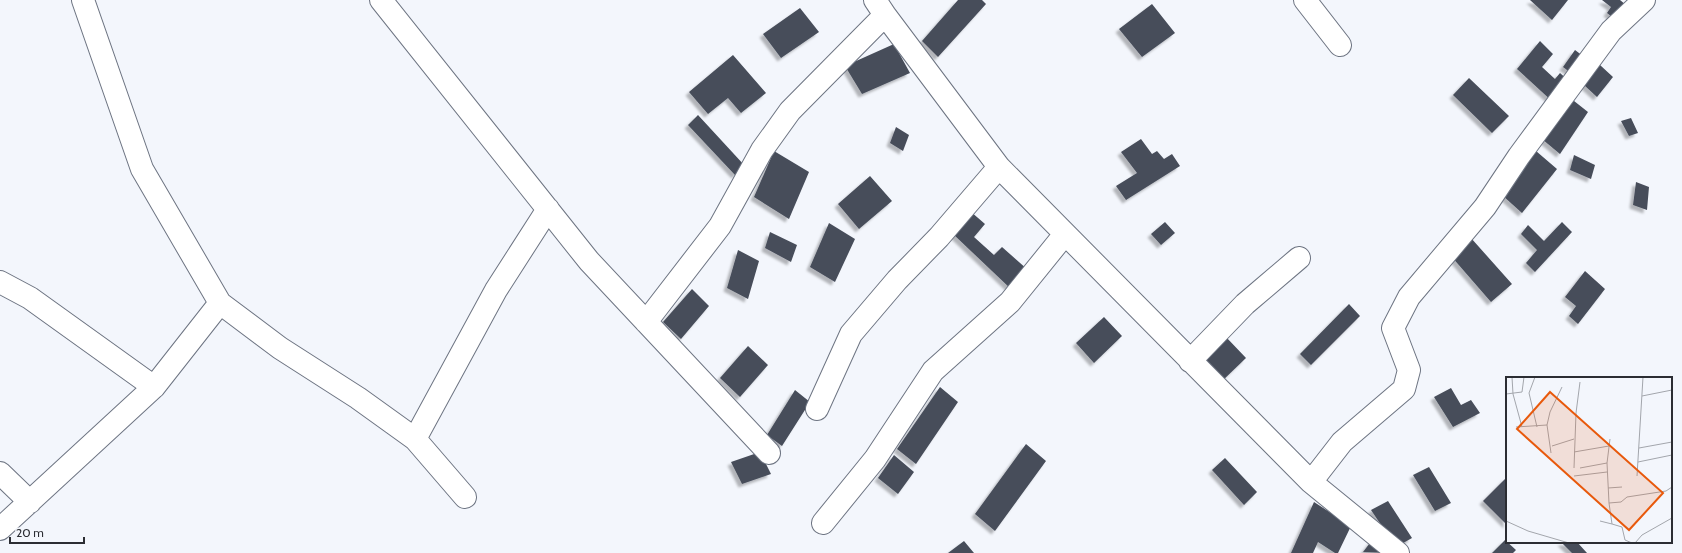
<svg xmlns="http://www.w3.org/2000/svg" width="1682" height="553" viewBox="0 0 1682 553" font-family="Cabin,sans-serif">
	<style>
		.building { fill: #474d5a; filter: url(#shadow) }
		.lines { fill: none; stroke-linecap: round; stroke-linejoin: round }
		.minor-casing { stroke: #6d7482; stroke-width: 24 }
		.minor { stroke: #fff; stroke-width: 22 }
		.inset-road { fill: none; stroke: #a3a6ac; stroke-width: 1 }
		.view { fill: #e8590c; fill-opacity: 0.15; stroke: #e8590c; stroke-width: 2 }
		.inset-edge { fill: none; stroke: #2b2d33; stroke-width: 2 }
	</style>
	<defs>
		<filter id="shadow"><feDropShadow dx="-3.5" dy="3.5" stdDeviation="1" flood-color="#0004"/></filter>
	</defs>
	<rect width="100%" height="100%" fill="#f3f6fc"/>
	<!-- building -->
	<path class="building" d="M958,0H982L986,4L938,57L922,41Z
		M1530,0H1568L1552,20Z
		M1602,0H1620L1626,5L1616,20L1607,13L1611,7Z
		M1152,4L1175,33L1142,57L1119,29Z
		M800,8L819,32L781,58L763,34Z
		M1540,41L1553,54L1542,67L1555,79L1560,73L1570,82L1554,103L1517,69Z
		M894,44L910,73L862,94L845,66Z
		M1575,50L1587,59L1575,76L1563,67Z
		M733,55L766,93L741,113L728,98L708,114L689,92Z
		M1600,65L1613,77L1597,97L1584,85Z
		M1469,78L1509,116L1492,133L1453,95Z
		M1569,97L1588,112L1560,154L1542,139Z
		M698,115L745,166L735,175L688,125Z
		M1631,118L1638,133L1629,136L1621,121Z
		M896,127L909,135L903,151L890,143Z
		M1141,139L1152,154L1157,151L1164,159L1172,154L1180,166L1126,200L1116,186L1137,173L1121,152Z
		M774,151L809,172L789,219L754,197Z
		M1536,151L1557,169L1522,213L1502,195Z
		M1574,155L1595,165L1591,179L1570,170Z
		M870,176L892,201L859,229L838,204Z
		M1636,182L1649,187L1647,210L1633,205Z
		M970,211L985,224L974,237L994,255L1002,247L1028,270L1012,290L952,233Z
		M1165,222L1175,233L1161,245L1151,234Z
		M1562,222L1572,232L1535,272L1526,263L1537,250L1521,234L1528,225L1544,241Z
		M829,223L855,239L835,282L810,267Z
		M770,232L797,245L791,262L765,248Z
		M1471,238L1512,284L1491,302L1451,256Z
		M738,250L759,261L748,299L727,288Z
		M1585,271L1605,289L1578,324L1569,316L1576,306L1565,297Z
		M692,289L709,306L681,339L663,322Z
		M1349,304L1360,316L1311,365L1300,354Z
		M1104,317L1122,336L1094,363L1076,343Z
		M1226,337L1246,358L1220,383L1200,362Z
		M748,346L768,365L740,397L720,378Z
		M940,387L958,402L916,464L897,449Z
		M1451,388L1461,405L1471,400L1480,413L1453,427L1434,397Z
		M795,390L810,402L782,446L767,435Z
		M1026,444L1046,461L995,531L975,514Z
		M760,452L771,474L742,484L731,462Z
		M894,455L914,472L898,494L878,478Z
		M1225,458L1257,492L1244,505L1212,470Z
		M1429,467L1451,503L1435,511L1413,475Z
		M1507,477V525L1483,501Z
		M1388,501L1412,538L1396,547L1371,510Z
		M1314,502L1351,526L1338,553H1335L1318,542L1313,553H1291Z
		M1373,539L1389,553L1363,552Z
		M1505,540L1516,550L1513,553H1492Z
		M964,541L974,553H948Z
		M1561,542H1577L1587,553H1572Z"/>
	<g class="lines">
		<defs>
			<path id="minor" d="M83,0L142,169L220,303L280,348L358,398L415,439L465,497
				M381,0L589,261L769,453
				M875,0L885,15L999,167L1311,482
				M1305,0L1340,45
				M0,282L30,298L154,387
				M646,322L720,226L762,150L790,111L885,15
				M1190,361L1245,304L1299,258
				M817,409L851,334L897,280L939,237L999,167
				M415,439L496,290L548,209
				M0,473L30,502
				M823,523L875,459L933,371L1010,302L1065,234
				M0,529L154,387L220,303
				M1398,553L1311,482L1342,442L1404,389L1409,370L1393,328L1409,297L1485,207L1519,156L1611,31L1644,0"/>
		</defs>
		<!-- minor casing -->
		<use href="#minor" class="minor-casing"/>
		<!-- minor -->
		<use href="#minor" class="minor"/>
	</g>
	<!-- overview -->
	<g transform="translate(1506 377)">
		<rect width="166" height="166" fill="#f3f6fc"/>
		<path class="inset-road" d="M6,0L7,17L16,50M29,0L23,16L31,50M0,17L16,15L18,0M136,19L166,13M10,50L41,48M46,69L68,62M133,71L166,65M68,75L103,69M45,76L41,48L44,35L56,10M132,85L166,78M68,91L70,36L74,5M74,91L101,86M68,99L101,95M131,99L137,0M102,111L116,110M103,126L101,86L104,62M0,144L22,154L63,166M94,144L106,147M126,166L119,163L116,150L106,147L103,126L115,125L121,120L160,114L166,110M129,166L136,158L166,141"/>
		<path class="view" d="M44,15L157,116L123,153L11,52Z"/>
		<rect width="166" height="166" class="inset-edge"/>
	</g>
	<!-- scale -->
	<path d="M10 537v6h74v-6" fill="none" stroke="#2b2d33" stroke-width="2"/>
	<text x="16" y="537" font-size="12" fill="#2b2d33" stroke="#f3f6fc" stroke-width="3" paint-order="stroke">20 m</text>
</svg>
